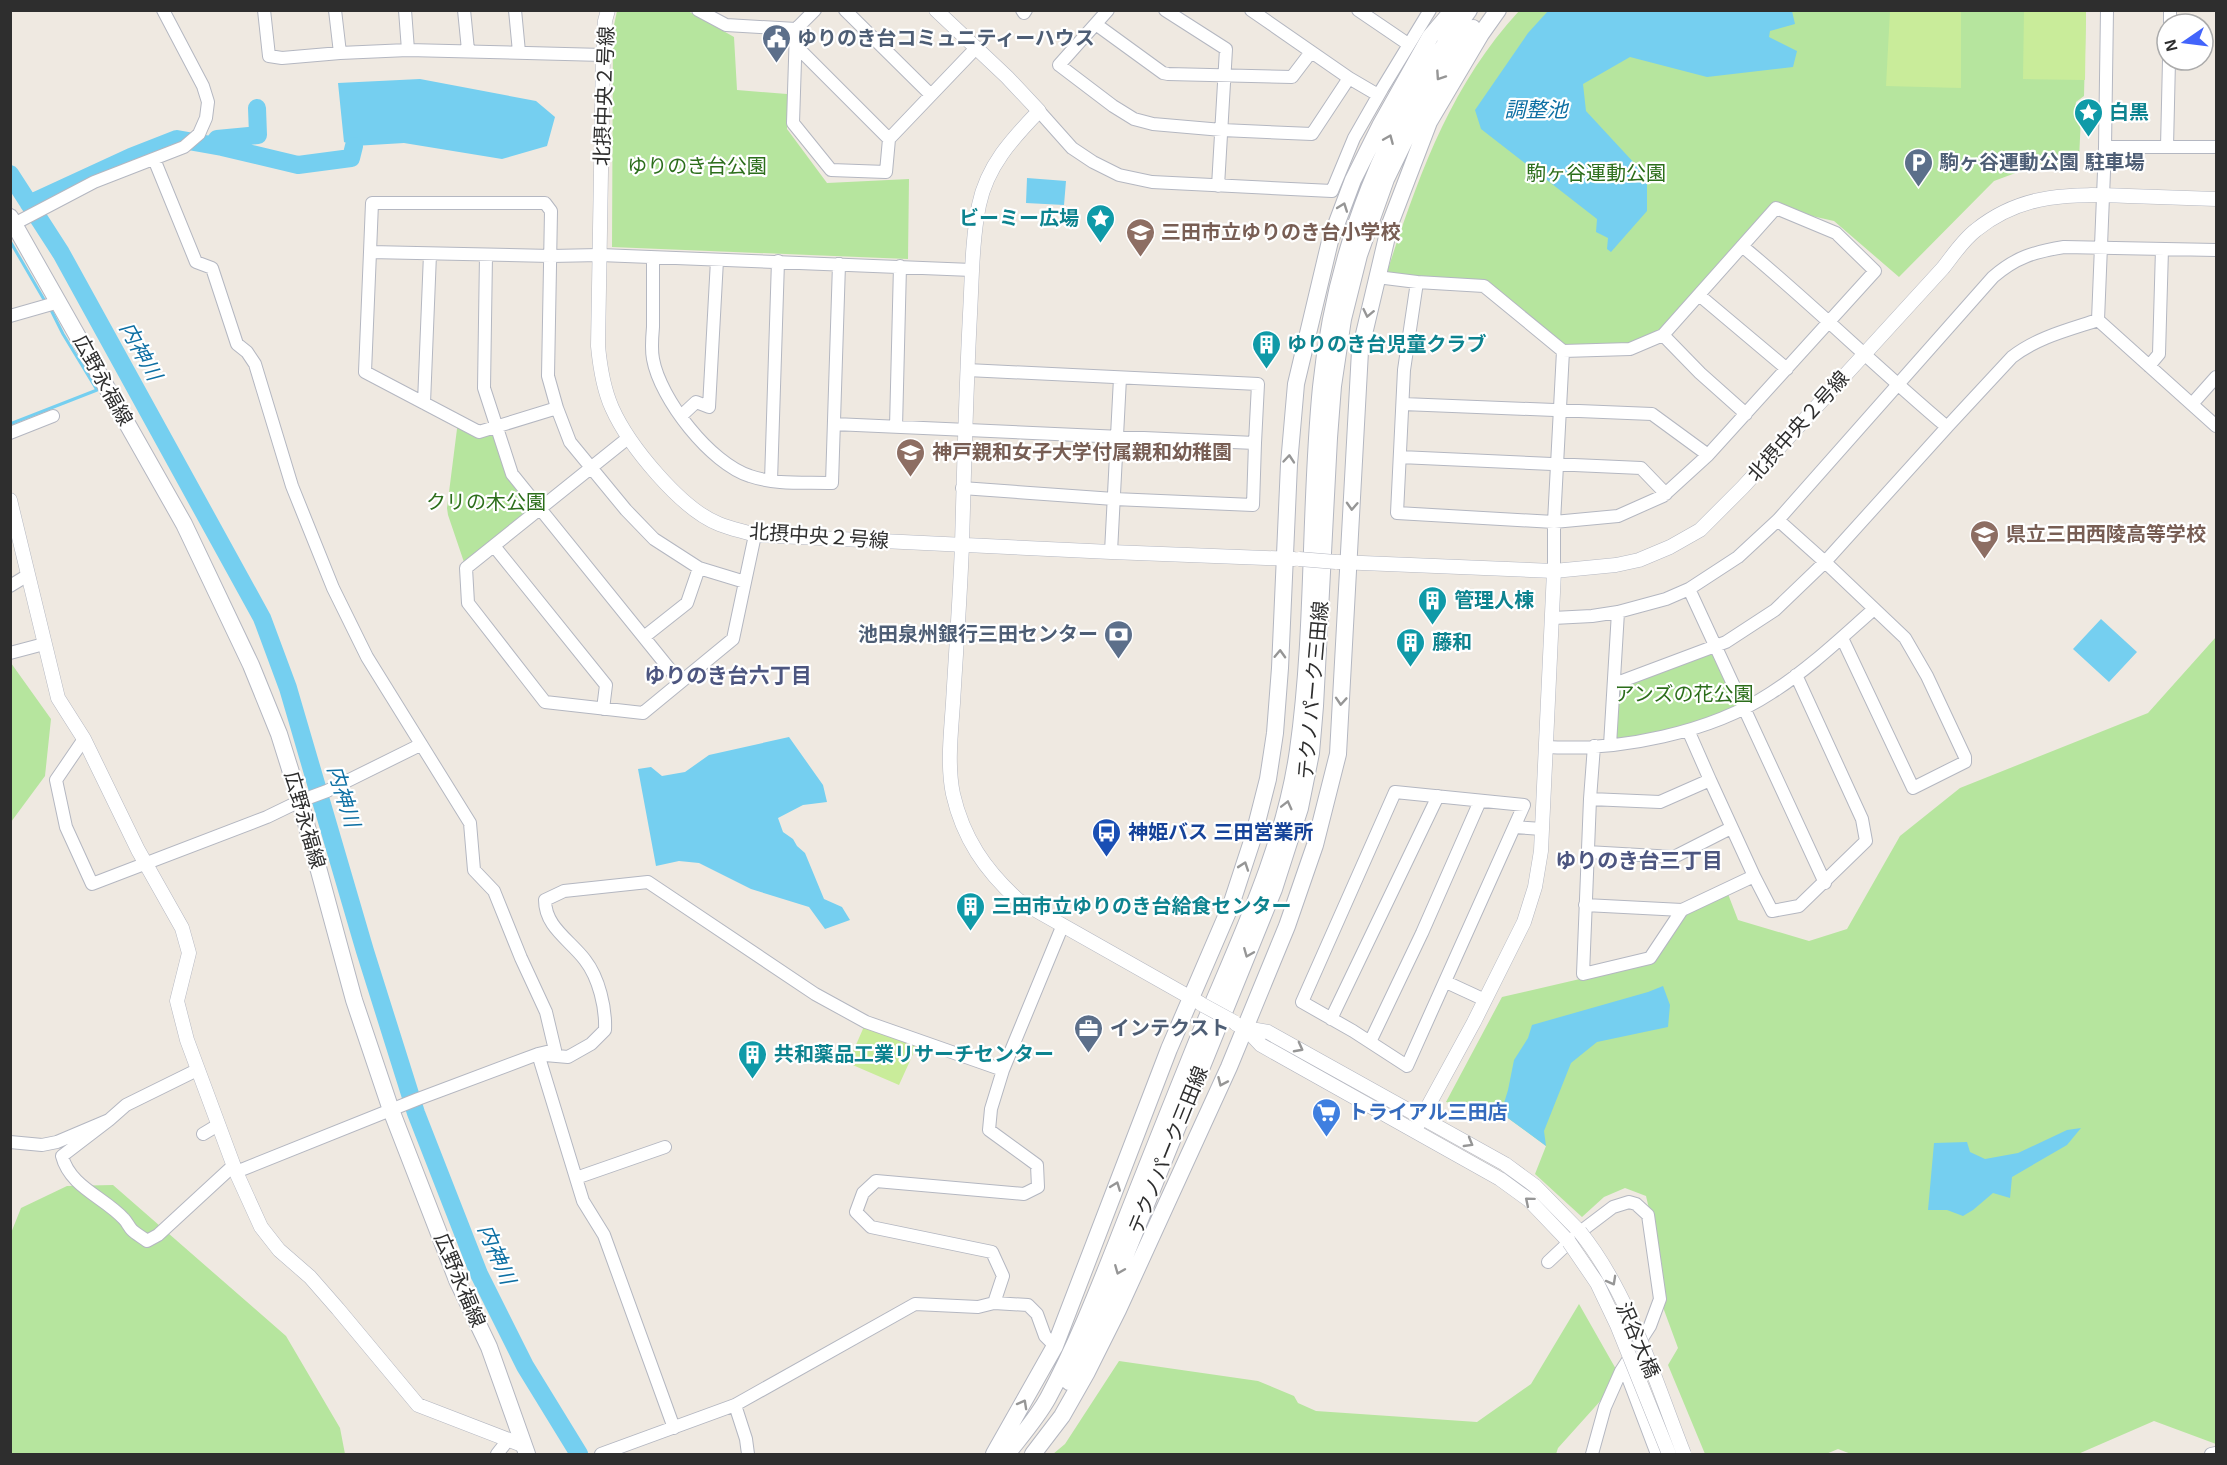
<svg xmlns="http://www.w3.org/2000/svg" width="2227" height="1465" viewBox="0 0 2227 1465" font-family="Arial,'Noto Sans JP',sans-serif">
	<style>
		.green { fill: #b6e59e }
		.pitch { fill: #c9ec9a }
		.water { fill: #75cff0 }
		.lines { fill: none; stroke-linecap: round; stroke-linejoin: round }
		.stream { stroke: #75cff0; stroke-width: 3 }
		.river { stroke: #75cff0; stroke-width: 18 }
		.minor-casing { stroke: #b4b7c1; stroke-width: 14 }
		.tertiary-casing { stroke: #b4b7c1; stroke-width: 15 }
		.secondary-casing { stroke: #b4b7c1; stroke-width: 18 }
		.minor { stroke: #fff; stroke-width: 12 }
		.tertiary { stroke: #fff; stroke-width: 14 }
		.secondary { stroke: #fff; stroke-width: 16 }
		.tertiary-bridge-casing { stroke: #b4b7c1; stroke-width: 15; stroke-linecap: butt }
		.tertiary-bridge { stroke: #fff; stroke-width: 14 }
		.oneway { stroke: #969696 }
		.labels { text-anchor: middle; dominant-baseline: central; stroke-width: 4.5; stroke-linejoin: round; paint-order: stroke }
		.service-label { font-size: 20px; font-weight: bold; fill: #4e5e75; stroke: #fff; text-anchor: start }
		.street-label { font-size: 20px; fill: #2e2e2e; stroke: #fff }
		.culture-label { font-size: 20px; font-weight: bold; fill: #0d838f; stroke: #fff; text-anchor: start }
		.park-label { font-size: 20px; fill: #2c6e1b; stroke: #fff }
		.education-label { font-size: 20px; font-weight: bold; fill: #785e54; stroke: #fff; text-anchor: start }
		.transit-label { font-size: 20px; font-weight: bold; fill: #164399; stroke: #fff; text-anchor: start }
		.shop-label { font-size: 20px; font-weight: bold; fill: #366cbe; stroke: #fff; text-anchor: start }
		.water-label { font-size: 21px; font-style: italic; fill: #0d6fa3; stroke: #fff }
		.neighbourhood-label { font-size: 21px; font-weight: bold; fill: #4d5680; stroke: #fff }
	</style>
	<rect width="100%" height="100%" fill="#efe9e1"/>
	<!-- green -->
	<path class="green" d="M617,11H688L734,37L737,90L787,94V129L827,183L909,179L908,259L612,247L613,30Z
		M1519,11H2086L2084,96L2076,102L2075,109L2078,114L2081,116L2079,160L2070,165L2029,163L2023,166L2018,172L1994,181L1899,277L1834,221L1776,208L1663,335L1630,349L1563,351L1484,286L1385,278C1417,181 1448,88 1519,11Z
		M458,421L479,432L497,427L512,474L539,510L466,568L448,515L447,508Z
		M2216,637V1444L2154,1421L2078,1454H1851L1838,1449L1826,1454H1705L1668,1365L1678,1348L1664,1310L1662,1265L1646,1196L1625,1188L1604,1197L1582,1217L1535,1174L1546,1146L1501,1113L1446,1102L1502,997L1653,962L1685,915L1728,894L1738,920L1809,941L1847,929L1900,836L1960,788L2148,713Z
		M1715,646L1744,708L1688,730L1610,745L1614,684Z
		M11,663L51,719L45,776L11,822Z
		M113,1185L286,1336L340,1428L345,1454H11V1233L21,1208L67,1186Z
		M1579,1304L1621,1378L1558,1448L1556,1454H1053L1065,1444L1119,1361L1258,1381L1294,1396L1298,1403L1316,1411L1477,1422L1531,1384Z"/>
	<!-- pitch -->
	<path class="pitch" d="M1890,11H1961V88L1886,86Z
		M2024,11H2086L2085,80L2023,79Z
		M866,1022L919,1041L899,1085L848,1063Z"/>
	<!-- water -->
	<path class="water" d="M1548,11H1792L1795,24L1770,31L1769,37L1797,51L1793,67L1707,77L1630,57L1583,84L1586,111L1636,165L1647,181V211L1611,252L1607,249L1608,238L1596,232L1597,219L1481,129L1475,110L1528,33Z
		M420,79L536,101L555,117L547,146L502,159L404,143L354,146L344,142L338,83Z
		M1027,178L1066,181L1064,205L1026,203Z
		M2101,619L2137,652L2109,682L2073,649Z
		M789,737L823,785L827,802L803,805L778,818L783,832L793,839L797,846L805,853L824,899L842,907L850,920L825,929L809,907L751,889L699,863L679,861L656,866L638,769L651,767L662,776L685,772L709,755Z
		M1663,986L1670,1005L1668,1027L1597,1042L1571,1063L1544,1131L1546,1146L1501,1113L1508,1090L1514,1060L1528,1038L1532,1025L1648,992Z
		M2081,1128L2067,1145L2012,1177L2010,1198L1993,1193L1973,1210L1963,1216L1947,1210H1928L1934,1143L1967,1142L1970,1152L1985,1159L2018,1153L2067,1130Z"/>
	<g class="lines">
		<!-- stream -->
		<path class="stream" d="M10,241L46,303
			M10,424L97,390L63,334L50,308"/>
		<!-- river -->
		<path class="river" d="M215,142L217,139L258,135L257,108
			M10,174L61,253L262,618L288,688L365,951L416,1113L479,1274L525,1366L579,1454
			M29,204L131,157L177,139L222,147L298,165L351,158L354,146"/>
		<defs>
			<path id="minor" d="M264,10L269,56L282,58L340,53L408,50L603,55
				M335,10L340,53
				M405,10L408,50
				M464,10L468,50
				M515,10L519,52
				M698,10L726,25L796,29
				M815,10L796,29L793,123L831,170L886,172L889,139L976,48
				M845,10L930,94
				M1022,10L1024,13L1026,10
				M1108,10L1059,65L1113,106L1134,119L1153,124L1222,130L1312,134L1349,78L1378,95
				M1165,10L1226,49L1218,186
				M1251,10L1349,78
				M1358,10L1408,44
				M2170,24V10
				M1097,25L1163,73L1168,74L1292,77L1311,52
				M795,45L889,139
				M1039,111L1072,148L1093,162L1119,175L1152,182L1332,191L1354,138L1382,89L1430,10
				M2105,147H2216
				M2167,147L2169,60
				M154,159L196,262L212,268L237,344L247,352L255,364L292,486L333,588L367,657L470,823L474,870L494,891L521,958L546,1012L555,1050L538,1054L418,1099L236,1172
				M14,224L94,182L184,147L199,134L206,118L208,102L203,86L163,10
				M370,252L372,203H545L551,211L548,376L557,408
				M486,255L484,388L512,474L680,682
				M653,258C653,281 653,304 653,327C652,338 651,349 653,359C660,399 711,464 750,476C776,485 805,482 832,483L839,264
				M1385,278L1417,282L1484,286L1563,351L1630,349L1663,335L1776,208L1836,233L1875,271L1708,455L1663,496L1618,516L1554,522L1397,513L1404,370L1417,282
				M1699,295L1787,369
				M10,316L59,302
				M2098,320L2105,147L2107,10
				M1663,335L1700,373L1746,414
				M2149,366L2159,354L2162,249
				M967,370L1258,384L1255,443
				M424,403L430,254
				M1403,404L1652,414L1708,455
				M2192,404L2216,377
				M681,416L696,402L709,407L717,260
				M834,424L1255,443L1253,505L1114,499L962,488
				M896,427L900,266
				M1947,427L2012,357C2038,337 2068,330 2098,320L2216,426
				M10,433L53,416
				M628,438L466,568L468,603L545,702L643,713L733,639L745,582
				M1400,457L1641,468L1666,494
				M771,481L778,261
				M1778,520L1825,562L1905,638L1927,676L1965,757V762L1913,788L1842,638
				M755,535L745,582L699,568L654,539L626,510L570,442L557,408L479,432L365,372L370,252L551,256L600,255L972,270
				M494,546L606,685L603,709
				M1111,552L1120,378
				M1554,571V522L1563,351
				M10,586L28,575
				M1689,589L1825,883
				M1553,618L1592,616L1618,612L1666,599L1689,589L1738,557L1778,520L1993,277C2016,257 2034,252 2064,247L2216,250
				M644,637L687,603L699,568
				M10,653L44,644
				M1614,684L1726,642L1775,610L1825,562L1947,427C1877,368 1812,304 1742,246
				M1688,730L1710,780L1660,802L1590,799L1583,974L1650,958L1682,910L1754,876L1772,911L1799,906L1866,841L1862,819L1796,675
				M84,739L56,780L66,827L92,884L267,817L300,801L327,791L420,745
				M1610,745L1618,612
				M1547,747C1619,751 1710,733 1771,693C1809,669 1841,638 1874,609
				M1710,780L1754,876
				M1395,792L1524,805L1407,1066L1353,1031L1302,1002Z
				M1590,799L1594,746
				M1515,827L1542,829
				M1587,852L1674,857L1731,828
				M1585,905L1682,910
				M1446,982L1485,1000
				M1331,1019L1438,796
				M1370,1042L1422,933L1480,801
				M538,1054L583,1201L604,1235L674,1428
				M545,1055L568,1057L591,1044L605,1030C606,1008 599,978 585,960C570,940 545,927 545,900L564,891L648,882L815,994L866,1022L1003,1070
				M109,1120L62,1156C70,1187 104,1197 124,1219C127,1222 129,1227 132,1230C136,1234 142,1237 147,1241L158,1235L234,1165
				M203,1134L218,1125
				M10,1142L42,1145L57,1142L109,1120L126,1105L197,1070
				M576,1178L665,1147
				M1548,1262L1580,1232L1613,1207L1629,1202L1636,1204L1648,1215L1660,1299L1650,1326L1621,1371L1605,1407L1592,1454
				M994,1303L1028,1305L1037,1314L1045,1336L1055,1346
				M1624,1367L1657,1454
				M735,1405L746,1439L748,1454
				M497,1454L508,1440
				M601,1454L735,1405L915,1304L978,1307L994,1303L1003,1276L992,1252L871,1227L856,1212L863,1193L876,1181L1024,1194L1038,1187L1037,1165L989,1130L991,1109L1003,1070L1062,927
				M2211,1454L2216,1453"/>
			<path id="tertiary" d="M608,10L605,21L603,55L598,346C600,367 603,388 612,408C629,446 681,509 719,524C731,529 743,531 755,535L1111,552L1294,559
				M936,10L1007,77L1039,111C1012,139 987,166 979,205C972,240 972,278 970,314C966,391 964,468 962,545C960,598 956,651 953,703C951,733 947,765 953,794C963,838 985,870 1018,900L1200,1003
				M10,500L58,698L84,739L138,850L182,928L189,953L177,1001L187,1040L236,1172L261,1227L279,1250L310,1277L338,1309L418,1405L522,1445
				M1338,562L1554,571L1616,565L1639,560L1670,547L1700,530L1743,487L1943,268C1954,254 1963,240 1976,230C2023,192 2073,194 2129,196C2158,197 2187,198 2216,199
				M1236,1024L1245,1028L1268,1032L1505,1164L1535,1186L1580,1232
				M1245,1028L1261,1045L1500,1179L1529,1200L1569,1242
				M1415,1130L1474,1022L1524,922L1535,887L1541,851L1554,571"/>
			<path id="secondary" d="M10,217L184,524L251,665L279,734L300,801L354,1000L391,1110L457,1280L489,1347L527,1454
				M1069,1382L1113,1286L1274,889L1300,808L1311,753L1315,706L1329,438L1333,386L1343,319L1359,255L1386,179L1426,97L1473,28
				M994,1454L1055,1346L1169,1049L1231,905L1253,838L1268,779L1275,733L1280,668L1289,464L1296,384L1330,241L1353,180L1380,126L1430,37L1453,10
				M1007,1454C1021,1436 1037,1418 1048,1398C1075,1348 1096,1295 1117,1242C1141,1180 1166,1118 1191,1056C1231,956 1283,857 1298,750C1315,630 1309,507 1321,387C1335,249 1386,121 1469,10
				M1033,1454L1062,1416L1087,1372L1118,1310L1229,1067L1287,926L1315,845L1338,754L1360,351L1390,224L1429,122L1481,34L1498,10"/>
		</defs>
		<!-- minor casing -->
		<use href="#minor" class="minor-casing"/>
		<!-- tertiary casing -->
		<use href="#tertiary" class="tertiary-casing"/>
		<!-- secondary casing -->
		<use href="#secondary" class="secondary-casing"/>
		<!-- minor -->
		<use href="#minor" class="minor"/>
		<!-- tertiary -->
		<use href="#tertiary" class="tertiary"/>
		<!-- secondary -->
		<use href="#secondary" class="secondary"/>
		<defs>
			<path id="tertiary-bridge" d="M1299,559L1336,562
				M1201,1004L1234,1022
				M1580,1232C1630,1294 1655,1381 1684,1454
				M1569,1242L1597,1283L1617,1325L1669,1454"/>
		</defs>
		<!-- tertiary-bridge casing -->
		<use href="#tertiary-bridge" class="tertiary-bridge-casing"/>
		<!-- tertiary-bridge -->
		<use href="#tertiary-bridge" class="tertiary-bridge"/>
	</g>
	<!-- one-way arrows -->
	<defs><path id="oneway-chevron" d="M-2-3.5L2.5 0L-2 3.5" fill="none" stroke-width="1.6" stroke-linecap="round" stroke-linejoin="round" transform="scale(1.5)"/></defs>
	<g class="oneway">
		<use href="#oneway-chevron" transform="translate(1440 76) rotate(124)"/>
		<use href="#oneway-chevron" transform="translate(1389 139) rotate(-67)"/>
		<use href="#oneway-chevron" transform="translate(1343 207) rotate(-70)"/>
		<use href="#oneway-chevron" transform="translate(1368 313) rotate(102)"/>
		<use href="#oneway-chevron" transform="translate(1289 459) rotate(-85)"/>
		<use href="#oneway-chevron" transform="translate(1352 506) rotate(93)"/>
		<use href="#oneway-chevron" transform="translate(1280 654) rotate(-88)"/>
		<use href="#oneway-chevron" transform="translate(1341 701) rotate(94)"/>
		<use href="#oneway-chevron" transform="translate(1287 805) rotate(-76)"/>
		<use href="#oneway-chevron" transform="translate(1244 866) rotate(-71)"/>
		<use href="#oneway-chevron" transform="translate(1248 953) rotate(112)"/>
		<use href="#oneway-chevron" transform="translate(1299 1048) rotate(28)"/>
		<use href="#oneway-chevron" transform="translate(1222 1082) rotate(114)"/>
		<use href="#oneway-chevron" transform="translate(1469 1143) rotate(30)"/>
		<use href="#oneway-chevron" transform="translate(1116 1186) rotate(-69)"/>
		<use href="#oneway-chevron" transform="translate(1529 1201) rotate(-140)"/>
		<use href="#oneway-chevron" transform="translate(1119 1270) rotate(112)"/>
		<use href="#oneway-chevron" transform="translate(1612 1281) rotate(61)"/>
		<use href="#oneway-chevron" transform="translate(1023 1404) rotate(-61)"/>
	</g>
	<!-- icons -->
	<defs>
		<symbol id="civic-pin" viewBox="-11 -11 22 30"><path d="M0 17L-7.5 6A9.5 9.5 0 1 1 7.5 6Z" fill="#5c6f8a" stroke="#fff"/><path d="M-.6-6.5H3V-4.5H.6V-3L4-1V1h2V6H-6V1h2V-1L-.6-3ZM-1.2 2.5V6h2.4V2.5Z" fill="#fff"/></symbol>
		<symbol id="sight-pin" viewBox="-11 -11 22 30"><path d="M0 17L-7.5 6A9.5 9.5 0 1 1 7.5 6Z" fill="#0f9aa8" stroke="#fff"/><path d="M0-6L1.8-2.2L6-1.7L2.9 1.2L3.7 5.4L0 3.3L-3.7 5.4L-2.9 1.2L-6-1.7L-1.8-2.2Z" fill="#fff"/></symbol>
		<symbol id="parking-pin" viewBox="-11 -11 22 30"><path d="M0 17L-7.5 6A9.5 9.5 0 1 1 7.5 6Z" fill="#5c6f8a" stroke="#fff"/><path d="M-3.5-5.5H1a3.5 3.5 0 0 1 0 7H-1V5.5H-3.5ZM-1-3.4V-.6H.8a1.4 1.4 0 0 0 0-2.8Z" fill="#fff"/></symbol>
		<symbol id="school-pin" viewBox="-11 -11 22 30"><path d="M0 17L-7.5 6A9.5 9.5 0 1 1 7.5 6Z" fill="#8d6e63" stroke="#fff"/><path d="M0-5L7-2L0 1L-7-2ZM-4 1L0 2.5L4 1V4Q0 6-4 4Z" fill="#fff"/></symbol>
		<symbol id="building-pin" viewBox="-11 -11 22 30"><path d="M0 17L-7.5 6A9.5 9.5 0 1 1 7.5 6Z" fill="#0f9aa8" stroke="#fff"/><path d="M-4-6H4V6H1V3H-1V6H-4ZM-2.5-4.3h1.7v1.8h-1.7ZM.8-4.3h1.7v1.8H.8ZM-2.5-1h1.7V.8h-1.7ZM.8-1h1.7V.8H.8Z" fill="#fff"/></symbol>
		<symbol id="bank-pin" viewBox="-11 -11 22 30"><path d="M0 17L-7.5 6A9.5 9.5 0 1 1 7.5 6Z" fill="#5c6f8a" stroke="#fff"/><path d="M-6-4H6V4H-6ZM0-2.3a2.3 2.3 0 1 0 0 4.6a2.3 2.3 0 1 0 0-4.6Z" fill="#fff"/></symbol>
		<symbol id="bus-pin" viewBox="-11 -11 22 30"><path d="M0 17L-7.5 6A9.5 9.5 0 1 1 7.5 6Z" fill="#1a4fb4" stroke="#fff"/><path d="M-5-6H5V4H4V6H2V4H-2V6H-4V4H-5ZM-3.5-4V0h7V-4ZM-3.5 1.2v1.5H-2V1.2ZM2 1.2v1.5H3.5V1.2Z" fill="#fff"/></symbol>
		<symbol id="office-pin" viewBox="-11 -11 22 30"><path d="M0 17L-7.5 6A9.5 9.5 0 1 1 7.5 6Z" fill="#5c6f8a" stroke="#fff"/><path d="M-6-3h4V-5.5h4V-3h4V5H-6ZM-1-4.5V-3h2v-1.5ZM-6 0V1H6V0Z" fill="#fff"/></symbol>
		<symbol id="supermarket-pin" viewBox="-11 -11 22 30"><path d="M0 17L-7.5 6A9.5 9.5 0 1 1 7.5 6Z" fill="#3f7fe0" stroke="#fff"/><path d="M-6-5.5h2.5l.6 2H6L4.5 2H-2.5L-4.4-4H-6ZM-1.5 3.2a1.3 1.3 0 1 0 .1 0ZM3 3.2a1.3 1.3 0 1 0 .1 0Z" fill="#fff"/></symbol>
	</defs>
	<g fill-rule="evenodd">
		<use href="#civic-pin" x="760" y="22" width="33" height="45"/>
		<use href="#sight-pin" x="2072" y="96" width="33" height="45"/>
		<use href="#parking-pin" x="1902" y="146" width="33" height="45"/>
		<use href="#sight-pin" x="1084" y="202" width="33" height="45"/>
		<use href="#school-pin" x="1124" y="216" width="33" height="45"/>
		<use href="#building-pin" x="1250" y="328" width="33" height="45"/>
		<use href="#school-pin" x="894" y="436" width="33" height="45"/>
		<use href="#school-pin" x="1968" y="518" width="33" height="45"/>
		<use href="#building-pin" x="1416" y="584" width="33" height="45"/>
		<use href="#bank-pin" x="1102" y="618" width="33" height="45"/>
		<use href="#building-pin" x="1394" y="626" width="33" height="45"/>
		<use href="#bus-pin" x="1090" y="816" width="33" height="45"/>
		<use href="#building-pin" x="954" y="890" width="33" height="45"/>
		<use href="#office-pin" x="1072" y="1012" width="33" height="45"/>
		<use href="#building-pin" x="736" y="1038" width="33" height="45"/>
		<use href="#supermarket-pin" x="1310" y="1096" width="33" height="45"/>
	</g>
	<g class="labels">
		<!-- service labels -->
		<g class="service-label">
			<text x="797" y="38">ゆりのき台コミュニティーハウス</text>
			<text x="1939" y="162">駒ヶ谷運動公園 駐車場</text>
			<text x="1098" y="634" text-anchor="end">池田泉州銀行三田センター</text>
			<text x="1110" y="1028">インテクスト</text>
		</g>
		<!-- street labels -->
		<g class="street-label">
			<text transform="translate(604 96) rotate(-88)">北摂中央２号線</text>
			<text transform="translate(103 380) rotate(61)">広野永福線</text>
			<text transform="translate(1798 426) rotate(-48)">北摂中央２号線</text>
			<text transform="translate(819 536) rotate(4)">北摂中央２号線</text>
			<text transform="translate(1313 690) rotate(-85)">テクノパーク三田線</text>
			<text transform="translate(305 820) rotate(74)">広野永福線</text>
			<text transform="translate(1168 1150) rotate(-68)">テクノパーク三田線</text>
			<text transform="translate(460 1280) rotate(67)">広野永福線</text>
			<text transform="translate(1638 1340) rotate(67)">沢谷大橋</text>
		</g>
		<!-- culture labels -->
		<g class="culture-label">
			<text x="2109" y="112">白黒</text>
			<text x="1079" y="218" text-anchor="end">ビーミー広場</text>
			<text x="1287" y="344">ゆりのき台児童クラブ</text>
			<text x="1454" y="600">管理人棟</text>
			<text x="1432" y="642">藤和</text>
			<text x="992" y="906">三田市立ゆりのき台給食センター</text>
			<text x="774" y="1054">共和薬品工業リサーチセンター</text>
		</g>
		<!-- park labels -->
		<g class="park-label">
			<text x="697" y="166">ゆりのき台公園</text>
			<text x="1596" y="173">駒ヶ谷運動公園</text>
			<text x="486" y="502">クリの木公園</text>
			<text x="1684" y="694">アンズの花公園</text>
		</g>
		<!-- education labels -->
		<g class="education-label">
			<text x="1161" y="232">三田市立ゆりのき台小学校</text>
			<text x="932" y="452">神戸親和女子大学付属親和幼稚園</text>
			<text x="2006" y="534">県立三田西陵高等学校</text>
		</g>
		<!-- transit labels -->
		<g class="transit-label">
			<text x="1128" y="832">神姫バス 三田営業所</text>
		</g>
		<!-- shop labels -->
		<g class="shop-label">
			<text x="1348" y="1112">トライアル三田店</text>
		</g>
		<!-- water labels -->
		<g class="water-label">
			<text x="1536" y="109">調整池</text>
			<text transform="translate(141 351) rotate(61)">内神川</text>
			<text transform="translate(344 796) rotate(73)">内神川</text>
			<text transform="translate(497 1254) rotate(67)">内神川</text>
		</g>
		<!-- neighbourhood labels -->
		<g class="neighbourhood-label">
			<text x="728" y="675">ゆりのき台六丁目</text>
			<text x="1639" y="860">ゆりのき台三丁目</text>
		</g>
	</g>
	<!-- border -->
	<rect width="2227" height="1465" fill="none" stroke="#2e2e2e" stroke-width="24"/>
	<!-- north arrow -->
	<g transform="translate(2185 42) rotate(256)"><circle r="28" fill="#ffffff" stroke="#ababab" stroke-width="1.5"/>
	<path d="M0-4.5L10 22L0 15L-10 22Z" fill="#4264fb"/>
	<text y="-9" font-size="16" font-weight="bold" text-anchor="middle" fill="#2e2e2e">N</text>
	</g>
</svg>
